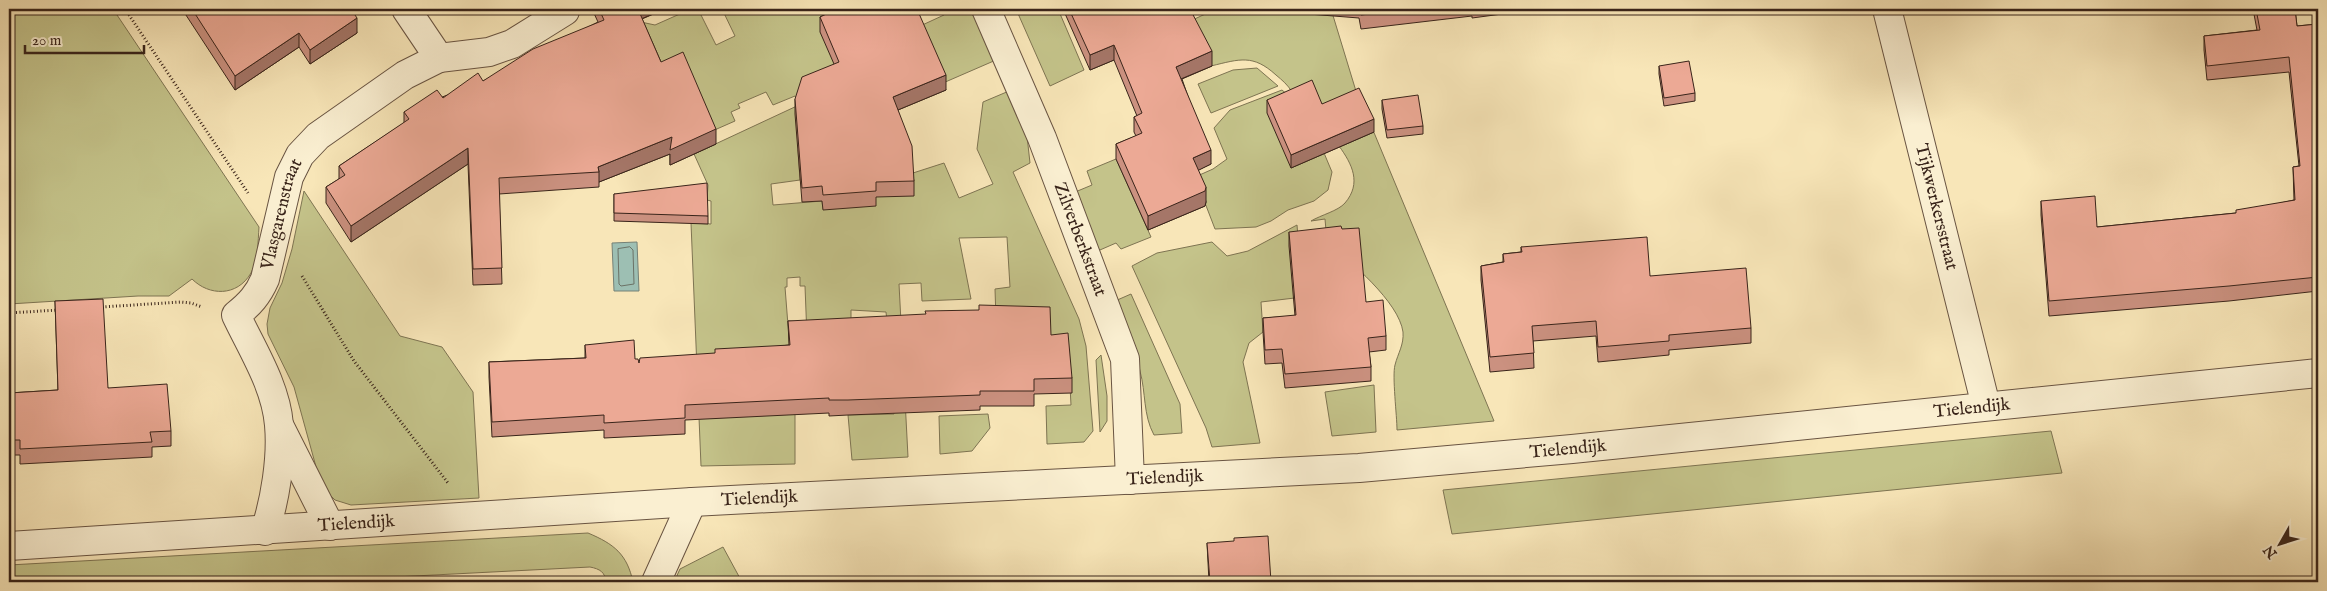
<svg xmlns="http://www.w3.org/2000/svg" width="2327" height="591" viewBox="0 0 2327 591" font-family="'IM FELL English',serif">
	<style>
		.green { fill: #c4c38a; stroke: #7e7452 }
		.water { fill: #9dbfb3; stroke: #758176 }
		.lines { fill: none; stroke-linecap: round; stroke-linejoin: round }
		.shore { stroke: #6b7266; stroke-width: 1 }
		.minor-casing { stroke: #695442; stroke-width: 30 }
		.path { stroke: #39241a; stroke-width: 3; stroke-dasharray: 1 2.5; stroke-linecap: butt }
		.minor { stroke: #faefd1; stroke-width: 28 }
		.wall { fill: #cb9180; stroke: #39241a }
		.shaded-wall { fill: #a57668; stroke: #39241a }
		.building { fill: #eca995; stroke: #39241a }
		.labels { text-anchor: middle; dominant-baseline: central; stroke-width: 5; stroke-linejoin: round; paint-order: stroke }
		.street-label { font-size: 18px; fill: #39241a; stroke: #faefd1 }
	</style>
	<rect width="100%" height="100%" fill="#f8e6b8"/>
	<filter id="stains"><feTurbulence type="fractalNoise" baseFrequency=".004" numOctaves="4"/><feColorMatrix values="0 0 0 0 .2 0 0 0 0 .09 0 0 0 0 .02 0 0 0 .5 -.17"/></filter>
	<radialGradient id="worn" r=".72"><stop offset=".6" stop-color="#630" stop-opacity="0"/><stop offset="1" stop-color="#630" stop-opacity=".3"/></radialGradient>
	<!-- green -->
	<path class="green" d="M9,9H113L259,227C258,242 258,260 251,273C237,297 209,296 192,279L169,296H138L9,304Z
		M691,9H698L716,45L735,36L722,9H864L844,88L798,150L800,180L771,184L773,205L822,201L823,209L876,197L913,173L944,163L959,198L993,184L977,149L983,102L1009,91L1026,127L1030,163L1013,172L1079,319L1086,346L1093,431L1084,442L1047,444L1046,406L1071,405L1068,349L996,320L995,289L1010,287L1007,237L959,238L971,299L922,301L921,283L899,284L908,457L852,460L848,415L894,414L891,358L886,312L851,310V321L808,363L805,286H800V277L787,278V287H785L795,415V464L701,466L691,223L711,224V201L707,200L708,185L694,154L799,105L795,96L773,105L766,92L738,104L740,108L731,112L735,121L710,132L661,78L636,21L655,25Z
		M942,9H974L996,60L943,83L918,27L944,15Z
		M1016,9H1058L1084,70L1050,86Z
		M1216,9H1251L1258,11L1331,9L1359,101L1322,117L1292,92C1288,85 1282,80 1276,75C1253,54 1240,59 1211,66L1186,23Z
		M1257,68L1278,86L1211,113L1198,84L1233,70Z
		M1282,90L1295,101L1291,167L1324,153L1332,172L1328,190L1314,201L1288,210L1271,221L1256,227L1215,229L1195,177L1213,169L1227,159L1214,128L1230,110Z
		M1370,123L1494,421L1397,430C1397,416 1392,376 1395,365C1398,353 1404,345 1403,332C1399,302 1350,261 1327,242L1325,219L1311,221C1321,215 1338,211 1345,203C1362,183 1352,164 1339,146Z
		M1116,159L1151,237L1121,249L1116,243L1093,253L1068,195L1092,185L1087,171Z
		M304,191L400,336L442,347L473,392L479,498L351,505L335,500L325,490L318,474L294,387L268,334L267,324L270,308L282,283L292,249Z
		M1297,225L1303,297L1261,302L1263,332L1249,343L1243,362L1260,443L1212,447L1206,428L1132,266L1157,253L1212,242L1227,256L1248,251Z
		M1131,294L1180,404L1182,433L1154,435C1143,415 1146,393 1140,371C1135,346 1124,324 1115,301Z
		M1101,355L1107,396V421L1100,432L1096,360Z
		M1374,385L1376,432L1332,436L1325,392Z
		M988,414L990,428L972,451L940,454L939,416Z
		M2051,431L2062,473L1452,534L1443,490Z
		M588,533C614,544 627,554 633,582H606C605,572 600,569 590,567L297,582H9V565Z
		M723,547L742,582H674L680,569Z"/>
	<!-- water -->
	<path class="water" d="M637,242L639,291H614L612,243Z"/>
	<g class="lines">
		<!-- shore -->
		<path class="shore" d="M630,247L633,250L634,284L621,286L619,284L618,249Z"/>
		<defs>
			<g id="minor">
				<path id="s1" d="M986,9L1042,138L1125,359L1130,480"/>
				<path id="s2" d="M1887,9L1986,406"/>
				<path d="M439,58L489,52L512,44L565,11"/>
				<path d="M280,427L330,526"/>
				<path id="s3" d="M265,531C275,500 282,458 279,425C276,386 252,349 236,315C250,304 258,295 265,279L289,177L300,155L318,136L405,75L439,58L406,9"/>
				<path id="s4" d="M9,546L692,502L1359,468L1572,449L2318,373"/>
				<path d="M656,582L692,502"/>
			</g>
		</defs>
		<!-- minor casing -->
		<use href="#minor" class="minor-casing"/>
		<!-- path -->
		<path class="path" d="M125,9L248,193
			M302,276L354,361L448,483
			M102,307L181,302L191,303L202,307
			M9,313L58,310"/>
		<!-- minor -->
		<use href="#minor" class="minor"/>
	</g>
	<!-- wall -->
	<path class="wall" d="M182,9H351L357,33L310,64L299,47L235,90Z
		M592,9H665L642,19L661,62L716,144L670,165V154L599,182V187L499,194L502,284L473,285L468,164L351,242L326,203V187L339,179V166L404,123V112L483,81L598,22Z
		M836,9H917L946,90L898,110L914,181V196L876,197V206L823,210L822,201L802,202L795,114V99L834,64L820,32V17Z
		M1063,9H1190L1212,66L1182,79L1211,164L1198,170L1206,202L1205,206L1148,230L1116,159V144L1136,136L1134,132V117L1137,116L1114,60L1090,70Z
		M1296,9H1502V14L1472,18V16L1361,29L1359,18L1296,13Z
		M2253,9H2295L2297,26L2318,24V291L2229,301L2049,316L2041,215V201L2097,227L2236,213L2294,200L2293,167L2299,166L2289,72L2207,80L2204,50V36L2257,30Z
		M1659,66L1695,93V101L1664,106L1659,74Z
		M1267,100L1322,104L1374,132L1291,168L1267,113Z
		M1382,100L1423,126V134L1387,138L1382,109Z
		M614,194L708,216V224L614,221Z
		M1289,232L1366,302L1386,336V350L1369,352L1371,367V381L1285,388L1282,363L1265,364L1263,332V318L1295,316L1289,246Z
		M1521,247L1650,276L1751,328V343L1669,350V355L1598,362L1596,336L1533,341L1534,368L1490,372L1481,280V266L1503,262V254L1521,252Z
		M55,301L108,388L171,431V446L152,447V457L20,464V455H9V393L58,390Z
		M788,321L1051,335L1072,378V393L1034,394V406H980V410L848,415L829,416V413L685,420V434L604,438V430L492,437L489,377V362L585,358V345L635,359L639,363L789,345Z
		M1207,543L1271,582H1209Z"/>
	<!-- shaded-wall -->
	<path class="shaded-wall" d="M636,9H665L636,21Z
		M357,18V33L310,64V50Z
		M299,33V47L235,90V76Z
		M1114,45V60L1090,70V55Z
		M1212,51V66L1176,81V67Z
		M946,75V90L893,112V97Z
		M1374,119V132L1291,168V155Z
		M716,129V144L670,165V154L599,182V172L598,167L672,137Z
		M468,148V164L351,242V226Z
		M1211,150V164L1193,173V158Z
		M1206,187V202L1205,206L1148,230V216Z"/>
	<!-- building -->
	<path class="building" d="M192,9H351L357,18L310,50L299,33L235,76Z
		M599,9H638L661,62L683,52L716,129L670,150L672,137L598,167L599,172L499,178L502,268L473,269L468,148L351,226L326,187L345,175L339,166L409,119L404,112L437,90L443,98L478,73L483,81L533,49L604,20Z
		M837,9H917L946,75L893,97L912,146L914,181L876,182V191L823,195L822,186L802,188L795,99L802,77L839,62L820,17Z
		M1069,9H1190L1212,51L1176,67L1211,150L1193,158L1206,187L1205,191L1148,216L1116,144L1142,133L1134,117L1142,113L1114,45L1090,55Z
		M1360,9H1409L1361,15Z
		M2256,9H2295L2297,26L2318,24V277L2229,286L2049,301L2041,201L2095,196L2097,227L2236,213V210L2295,200L2293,167L2300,166L2289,57L2207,66L2204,36L2260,30Z
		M1689,61L1695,93L1664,98L1659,66Z
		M1312,80L1322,104L1359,88L1374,119L1291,155L1267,100Z
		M1418,95L1423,126L1387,130L1382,100Z
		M707,183L708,216L614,213V194Z
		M1341,226L1342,229L1359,228L1366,302L1383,300L1386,336L1368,338L1371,367L1285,374L1282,349L1265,350L1263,318L1296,315L1289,232Z
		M1647,237L1650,276L1746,268L1751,328L1669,335V341L1598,347L1596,321L1532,326L1534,353L1490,357L1481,266L1504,262L1503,254L1522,252L1521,247Z
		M103,299L108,388L167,384L171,431L150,432L152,442L20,449V440H9V393L58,390L55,301Z
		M979,305L1050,307L1051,335L1068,333L1072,378L1034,379V391H980V395L848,400H829V398L685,405V418L604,423V415L492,422L489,362L586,358L585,345L634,340L635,359H638L639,363L640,358L715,353V349L790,345L788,321L926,314L925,311L979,310Z
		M1268,536L1271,582H1210L1207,543L1234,541V538Z"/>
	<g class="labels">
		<!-- street labels -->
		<g class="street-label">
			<text stroke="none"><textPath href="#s2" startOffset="204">Tijkwerkersstraat</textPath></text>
			<text stroke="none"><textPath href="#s3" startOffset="340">Vlasgarenstraat</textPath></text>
			<text stroke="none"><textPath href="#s1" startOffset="249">Zilverberkstraat</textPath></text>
			<text stroke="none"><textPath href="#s4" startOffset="1968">Tielendijk</textPath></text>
			<text stroke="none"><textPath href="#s4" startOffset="1562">Tielendijk</textPath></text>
			<text stroke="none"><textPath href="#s4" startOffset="1158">Tielendijk</textPath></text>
			<text stroke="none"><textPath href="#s4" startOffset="752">Tielendijk</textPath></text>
			<text stroke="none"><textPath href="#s4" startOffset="348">Tielendijk</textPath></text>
		</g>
	</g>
	<!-- margin -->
	<rect width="2327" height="591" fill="none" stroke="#f8e6b8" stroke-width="30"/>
	<rect x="10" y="10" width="2307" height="571" fill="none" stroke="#39241a" stroke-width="2.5"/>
	<rect x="15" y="15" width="2297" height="561" fill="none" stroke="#39241a"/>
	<!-- north arrow -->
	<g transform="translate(2280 544) rotate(231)" stroke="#faefd1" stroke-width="4" paint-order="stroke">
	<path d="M0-4L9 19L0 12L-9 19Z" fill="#39241a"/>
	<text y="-8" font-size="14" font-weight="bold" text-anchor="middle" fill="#39241a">N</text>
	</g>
	<!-- scale -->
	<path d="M25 45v8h119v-8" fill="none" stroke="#39241a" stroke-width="2.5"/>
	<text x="32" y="45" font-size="15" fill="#39241a" stroke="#faefd1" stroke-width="4" paint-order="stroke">20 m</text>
	<rect width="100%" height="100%" filter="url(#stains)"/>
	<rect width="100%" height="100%" fill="url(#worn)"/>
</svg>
